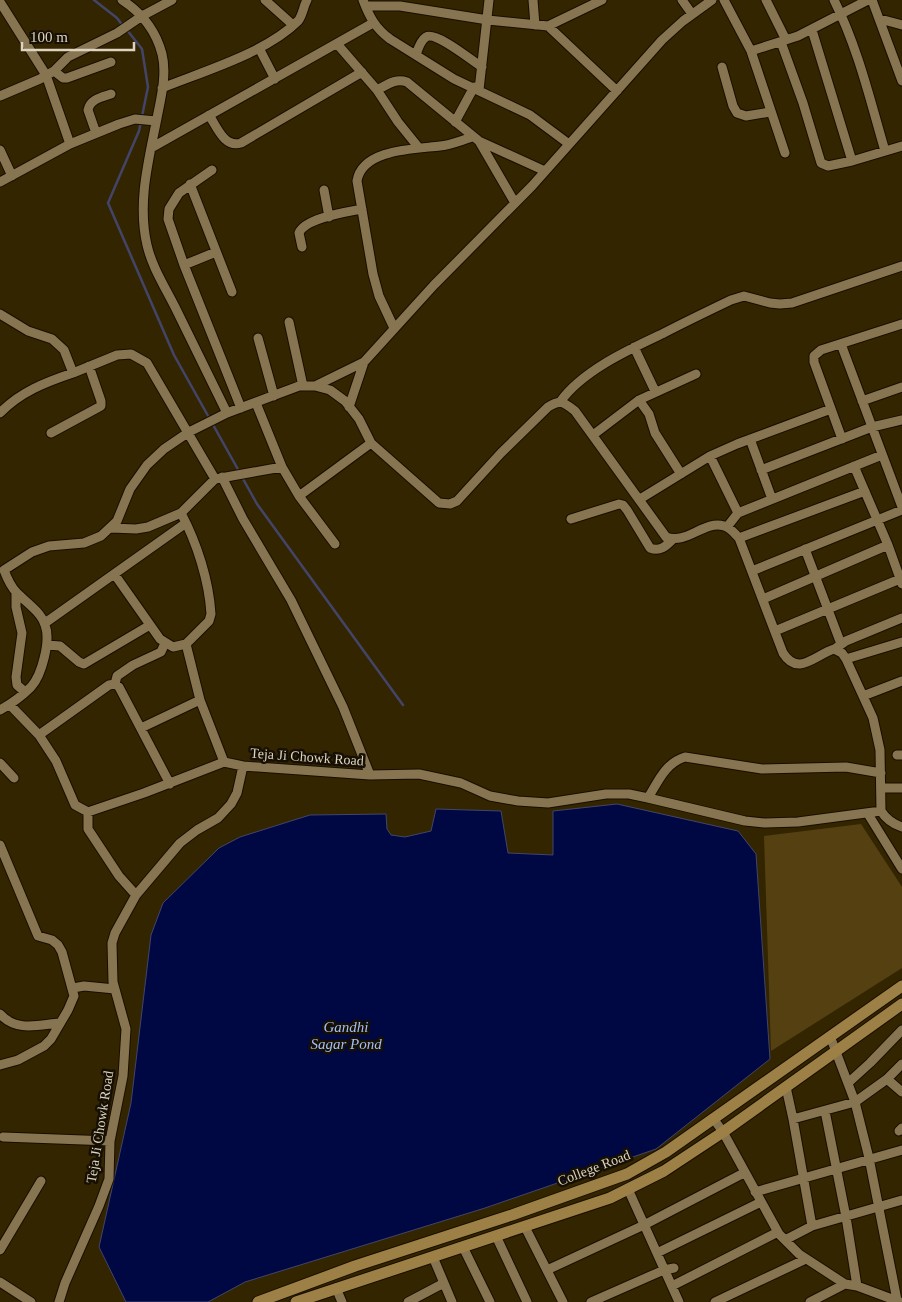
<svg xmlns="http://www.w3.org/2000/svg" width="902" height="1302" viewBox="0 0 902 1302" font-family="'Times New Roman',serif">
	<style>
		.green { fill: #554012 }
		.water { fill: #000844; stroke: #424569 }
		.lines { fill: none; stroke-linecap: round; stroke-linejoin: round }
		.stream { stroke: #424569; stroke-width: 2.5 }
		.minor-casing { stroke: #190e00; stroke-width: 11 }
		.major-casing { stroke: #190e00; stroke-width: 13 }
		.minor { stroke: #877551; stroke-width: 9 }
		.major { stroke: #9c8045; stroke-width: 11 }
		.labels { text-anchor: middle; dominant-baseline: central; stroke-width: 5; stroke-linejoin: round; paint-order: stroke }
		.street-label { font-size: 14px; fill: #ddd3c0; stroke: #160f03 }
		.water-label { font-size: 15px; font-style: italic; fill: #a3bff6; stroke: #160f03 }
	</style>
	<rect width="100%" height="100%" fill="#342501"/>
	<!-- green -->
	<path class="green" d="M861,824L902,887V968L771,1051L764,836Z"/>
	<!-- water -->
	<path class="water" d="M617,804L738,831L756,854L770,1059L656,1149L485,1208L245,1282L208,1302H126L99,1247L131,1103L151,935L163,903L219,848L240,837L310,815L386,814L387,829L391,835L405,837L431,831L436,809L501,811L508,853L553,855V811Z"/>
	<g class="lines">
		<!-- stream -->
		<path class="stream" d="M94,0L117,18L123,26
			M127,30L142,49L148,87L139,131L108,203L174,355L240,473
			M242,477L257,504L403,705"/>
		<defs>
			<path id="minor" d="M122,0C142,13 156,31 162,54C167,74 161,98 157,118C149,159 137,202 147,245C152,267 165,287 175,307C192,342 209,377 227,413
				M265,0L293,25
				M363,0C369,16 375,28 390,39L454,79L530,115L569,144
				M533,0L535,25
				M682,0L692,14
				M724,0L751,51L785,153
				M766,0L786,40
				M834,0C858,48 870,100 885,151
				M872,0L902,81
				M0,2L46,75L70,144
				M366,6H400L488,20L548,26L602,0
				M880,19L902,25
				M548,26L617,91
				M812,30L852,161
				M781,42L803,103L821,163L828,166L852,161L902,146
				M338,45L377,90L398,122L419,148
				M259,48L275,79
				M751,51L798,36L868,0
				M416,55C418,49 420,41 426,37C436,31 472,61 482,67
				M722,67L733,106L737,113L746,116L770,112
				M54,71L63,78H67L111,62
				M162,88C204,71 266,53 298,21C303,15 303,7 307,0
				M377,90C387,85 395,78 407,82L479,141L545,171
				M479,90L489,0
				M0,96L40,79L54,71L68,57L117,33L142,16L172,0
				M209,115C217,127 224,148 241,143L362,72
				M455,122L474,87
				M96,133L88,110C90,99 102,97 111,94
				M479,141L515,203
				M151,148L373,23
				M0,150L12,176
				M212,170L179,193L169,209L168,219L184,265L241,408
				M0,182L70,144L119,124L135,119L156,121
				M190,184L232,292
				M324,190L329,217
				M302,247L299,233C305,218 347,212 362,209
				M184,265L216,252
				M0,314L28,331L52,339L64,350L73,373L117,355L131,354L147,363L215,479
				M289,322L303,386
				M394,328L379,296L373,274L357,181C362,149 415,149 440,146C451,145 462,140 473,137
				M258,338L274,396
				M841,344L902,507
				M634,347L655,391
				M315,386L364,362L434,285L532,186L662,40L683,21L712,0
				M639,400L649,414L655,433L681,474
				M862,401L902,387
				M560,402C582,371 628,350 662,334C685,322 708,311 731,300L744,296L770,303L780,304L792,303L902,266
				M256,403L282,467
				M349,407L364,362
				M0,413C20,392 46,382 73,373
				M51,433L101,406V401L89,366
				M593,435L639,400L696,374
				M750,439L772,499
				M842,439L814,362V356L821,350L902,324
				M710,456L738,513
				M854,466L888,545L902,584
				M761,470L872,427L902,420
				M222,477L243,519L291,600L343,707L370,775
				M299,496L335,544
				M640,499L710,456L737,444L831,409
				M181,513L215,479L282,467L299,496L371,443
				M571,519L619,504L623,505L627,510L650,548C660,552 666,546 672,540
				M727,527L738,513L748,509L882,455
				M111,528L136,529L148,527L181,513C197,543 209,581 211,614L209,621L186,644L200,700L224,762
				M739,538L865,491
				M805,549L841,644
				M752,571L902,510
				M115,575L160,639L173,647L186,644
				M16,592V607L22,633L16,677L17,685L25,692
				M763,599L888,545
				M45,623L186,523
				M775,631L900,579
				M47,645L60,646L79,662L84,664L150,625
				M836,648L846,641L902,618
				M846,659L902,642
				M115,684L117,676L133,665L161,652L165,643
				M863,696L902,681
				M10,705L39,735L56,761L75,805L88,812L144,793L224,762L243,766L370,775L419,774L461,783L490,796L518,801L548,803L606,794H629L648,798C658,782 665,763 685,757L762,769L846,767L881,773
				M0,710C11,704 22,696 31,687C42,675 51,640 45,625C41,612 26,602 17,593C11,587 7,578 4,570L32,552L49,546L84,543L101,536L117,521L130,489L147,465L164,449L189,432L227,413L299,386H315L330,390L345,401L359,419L371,443L439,503L450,504L457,501L501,453L548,407C560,399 564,402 575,411L666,537C687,545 704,520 724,526C730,527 735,534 739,538L783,653C798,677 815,655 834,649L842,653L846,659L873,718L880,750L881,811C886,819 893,824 902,827
				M141,728L200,700
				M39,735L109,685L115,684L119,687L170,784
				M897,755H902
				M0,763L14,778
				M881,788H902
				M648,798L745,821L765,823L798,822L881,811
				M88,812V829L119,876L136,895
				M868,814L902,869
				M0,845L38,936L52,940L58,945L62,952L74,996L68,1010L51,1039L44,1046L18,1060L0,1065
				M73,988L84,986L115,989
				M0,1014C16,1032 38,1025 59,1023
				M830,1036L855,1102L869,1158L897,1300
				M887,1079L902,1092
				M848,1083L870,1063L902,1030
				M786,1087L793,1119L812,1226
				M825,1111L846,1217L857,1286
				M713,1118L723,1132L779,1234L799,1254L845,1284L857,1286L900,1302
				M793,1119L855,1102L887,1079L902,1064
				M899,1131L902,1128
				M3,1137L110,1141
				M628,1189L679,1302
				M755,1192L902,1150
				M525,1227L563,1302
				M496,1236L527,1302
				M785,1240L812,1226L902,1200
				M463,1247L490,1302
				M0,1250L41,1181
				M657,1253L761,1202
				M433,1257L452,1302
				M547,1270L644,1225L740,1175
				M0,1282L31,1302
				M672,1286L778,1232
				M336,1288L342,1302
				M59,1302L65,1283L99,1206L109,1179L110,1141L123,1076L126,1029L113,982L112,943L115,933L136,895L180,843L197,830L218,818L231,804L237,793L243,766
				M408,1302L444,1283
				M591,1302L664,1270L674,1268
				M715,1302L806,1259
				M810,1302L845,1284"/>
			<path id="major" d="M258,1302L355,1266L512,1215L627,1174L666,1152L902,986
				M296,1302L610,1198L664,1171L723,1132L902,1004"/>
		</defs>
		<!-- minor casing -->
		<use href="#minor" class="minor-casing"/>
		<!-- major casing -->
		<use href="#major" class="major-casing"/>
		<!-- minor -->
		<use href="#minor" class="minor"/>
		<!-- major -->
		<use href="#major" class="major"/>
	</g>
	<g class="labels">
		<!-- street labels -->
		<g class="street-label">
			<text transform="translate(307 757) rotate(4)">Teja Ji Chowk Road</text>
			<text transform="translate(100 1127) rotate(-81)">Teja Ji Chowk Road</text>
			<text transform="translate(594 1168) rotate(-21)">College Road</text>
		</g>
		<!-- water labels -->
		<g class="water-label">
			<text x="346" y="1027">Gandhi<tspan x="346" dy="17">Sagar Pond</tspan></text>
		</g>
	</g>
	<!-- scale -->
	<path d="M22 42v8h112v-8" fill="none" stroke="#ddd3c0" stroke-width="2.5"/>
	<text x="30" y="42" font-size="15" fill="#ddd3c0" stroke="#160f03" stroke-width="4" paint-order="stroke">100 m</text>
</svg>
